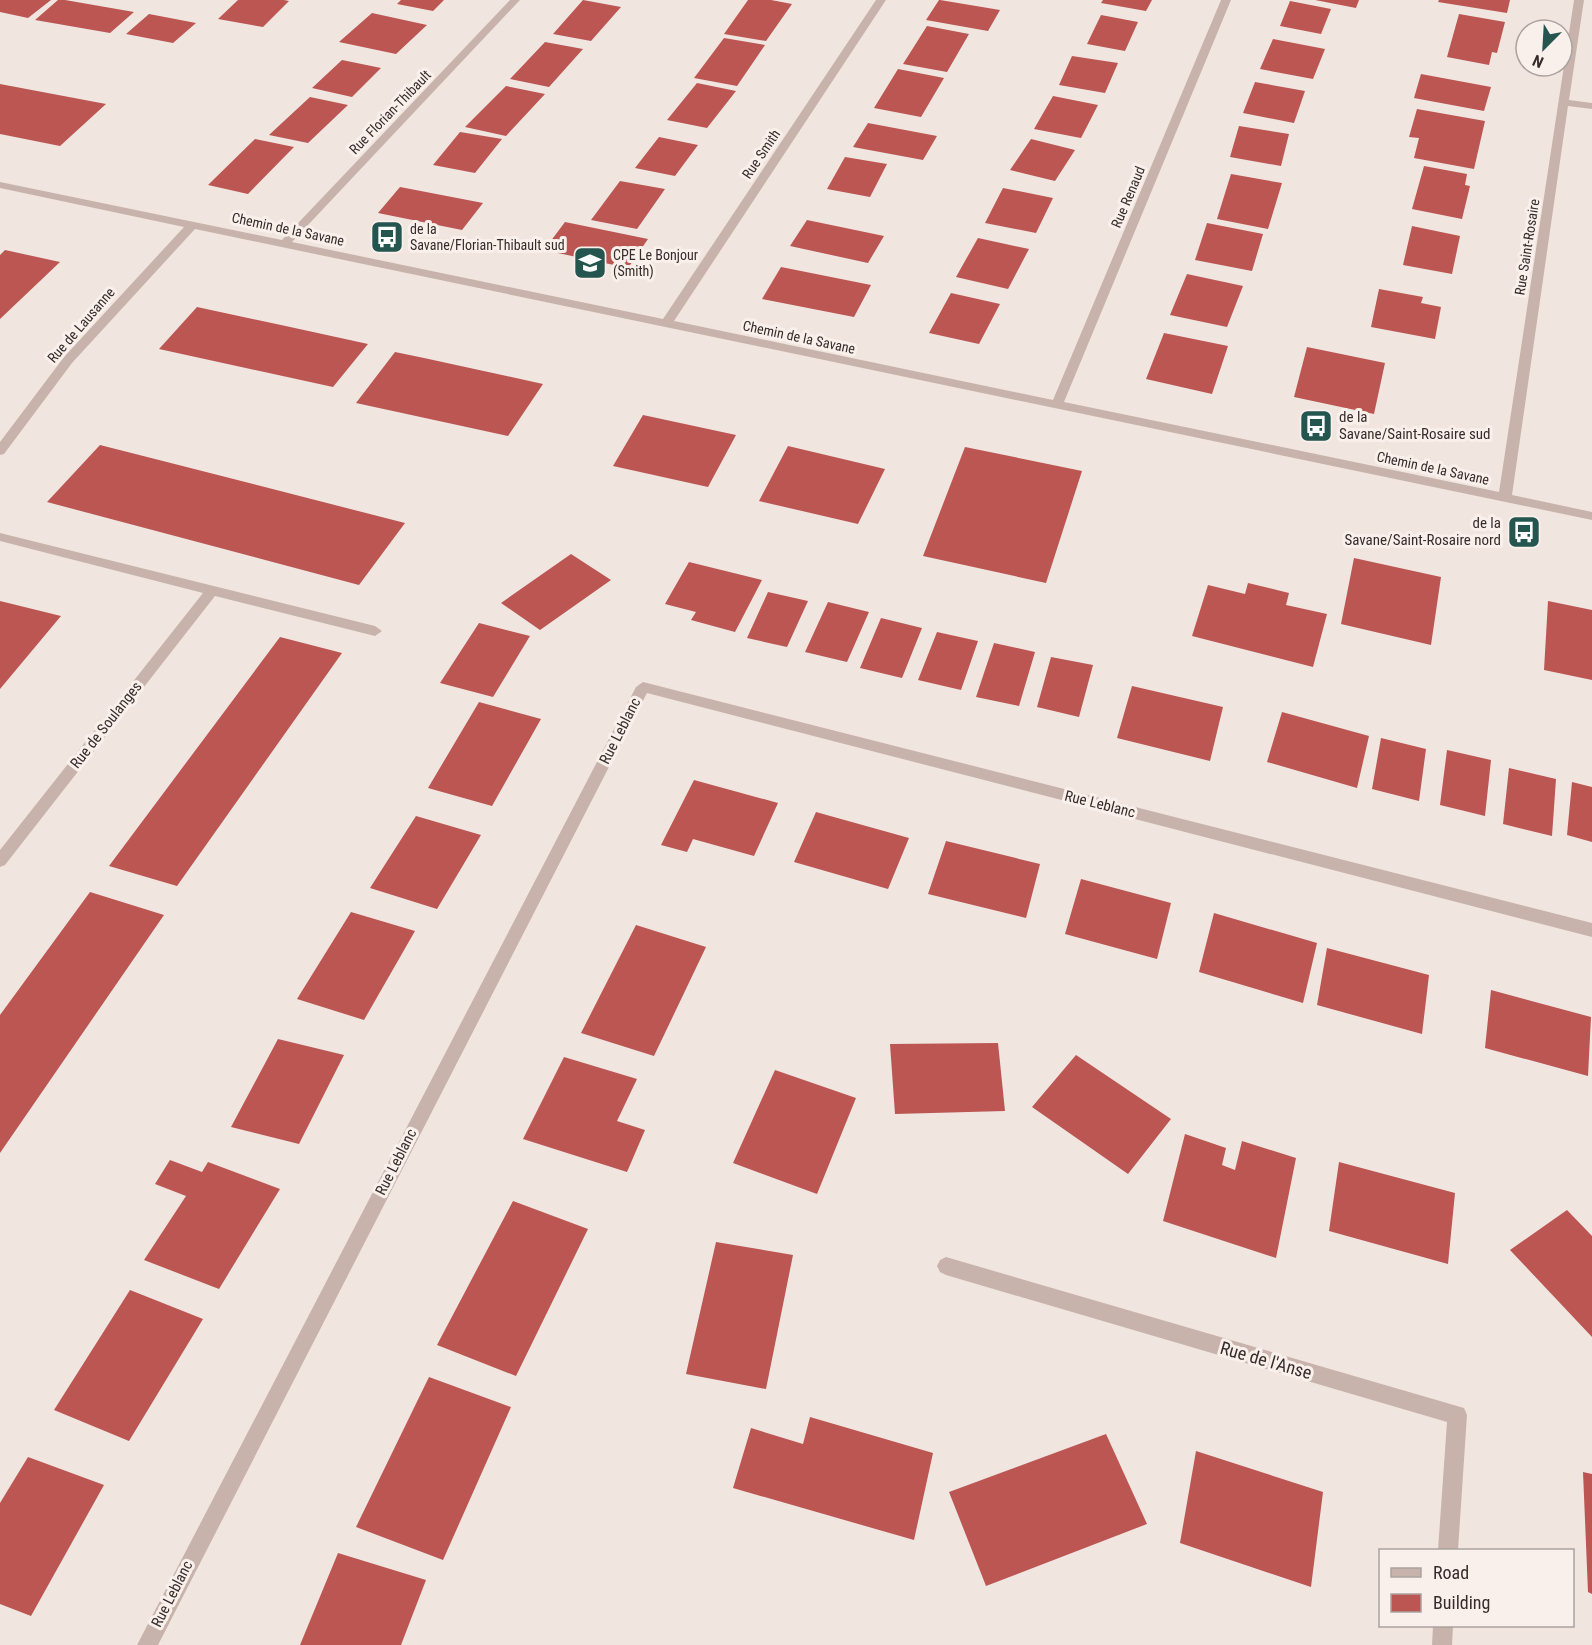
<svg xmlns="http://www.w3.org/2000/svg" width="1592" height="1645" viewBox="0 0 1592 1645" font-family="'Roboto Condensed',sans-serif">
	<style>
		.building { fill: #bb5653 }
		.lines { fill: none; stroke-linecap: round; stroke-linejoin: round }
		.minor { fill: #c8b3ac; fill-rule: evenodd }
		.labels { text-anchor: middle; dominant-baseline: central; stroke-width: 6; stroke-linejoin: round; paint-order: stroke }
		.far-street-label { font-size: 14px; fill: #372c2b; stroke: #f9f0ec }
		.far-poi-label { font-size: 14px; fill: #372c2b; stroke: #f9f0ec; text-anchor: start }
		.poi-label { font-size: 15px; fill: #372c2b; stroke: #f9f0ec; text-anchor: start }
		.street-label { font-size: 15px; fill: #372c2b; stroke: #f9f0ec }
		.near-street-label { font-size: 18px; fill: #372c2b; stroke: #f9f0ec }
	</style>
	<rect width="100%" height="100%" fill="#f1e5e0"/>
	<!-- building -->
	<path class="building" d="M0,0H51L28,18L0,12Z
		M58,0H65L134,12L110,33L35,20Z
		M238,0H284L289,1L263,27L218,19Z
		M401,0H444L433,11L397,4Z
		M583,0L621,7L591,41L553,34Z
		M748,0H771L792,4L766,41L724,34Z
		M939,0H940L1000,10L988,31L926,20Z
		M1103,0H1152L1146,11L1101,3Z
		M1315,0H1359L1356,8Z
		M1439,0H1510L1507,13L1438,2Z
		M1290,1L1331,9L1321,34L1280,26Z
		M372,13L427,25L396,54L339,42Z
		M149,14L196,23L173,43L126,34Z
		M1459,14L1505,22L1497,53L1492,52L1489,65L1447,57Z
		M1101,15L1138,22L1125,51L1087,44Z
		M927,26L969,34L947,72L903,64Z
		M724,38L765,45L737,86L694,78Z
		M1273,39L1325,49L1313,79L1260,69Z
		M545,42L583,49L549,87L510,79Z
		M1072,56L1118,63L1105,93L1059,85Z
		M342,60L381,68L352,97L312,88Z
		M898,69L944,78L921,117L874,108Z
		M1421,74L1491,87L1484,111L1414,98Z
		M1255,82L1305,91L1294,123L1243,113Z
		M697,83L736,91L707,128L667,120Z
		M0,84L106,104L60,146L0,134Z
		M506,86L545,94L506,136L465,127Z
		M1053,96L1098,105L1081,138L1034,129Z
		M310,97L348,105L308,143L269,135Z
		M1417,109L1485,121L1474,169L1414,158L1419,138L1409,137Z
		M868,123L937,136L923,160L853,147Z
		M1239,126L1289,134L1281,166L1230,157Z
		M460,132L502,139L475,173L433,165Z
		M659,137L698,145L675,176L635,168Z
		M255,139L294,147L248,194L208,185Z
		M1031,139L1075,150L1055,181L1010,170Z
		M845,157L887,164L870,197L827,189Z
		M1424,166L1467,174L1465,185L1470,186L1462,219L1412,209Z
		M1231,174L1282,183L1268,229L1217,219Z
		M620,181L665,189L637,229L591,220Z
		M400,187L483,203L462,230L378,213Z
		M1003,188L1053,198L1036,233L985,223Z
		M807,220L884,236L868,263L790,246Z
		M565,222L648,239L628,268L544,250Z
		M1207,223L1263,234L1252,271L1195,260Z
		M1412,226L1460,236L1452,274L1403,265Z
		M978,238L1029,249L1008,289L956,277Z
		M5,250L60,262L0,319V255Z
		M781,267L871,285L854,317L762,299Z
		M1187,274L1243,286L1227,327L1170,315Z
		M1379,289L1423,297L1421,303L1441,307L1435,339L1371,327Z
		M951,293L1000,304L979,344L929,333Z
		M197,307L281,325L368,344L333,387L159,349Z
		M1164,333L1228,346L1212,394L1146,379Z
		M1307,347L1385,363L1374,414L1294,397Z
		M395,352L424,358L543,384L508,436L356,403Z
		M643,415L736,435L708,487L613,466Z
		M100,445L159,460L405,523L359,585L47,502Z
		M788,446L885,469L858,524L759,501Z
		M965,447L1082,471L1046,583L923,556Z
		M571,554L611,580L540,630L501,603Z
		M1354,558L1441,577L1431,645L1341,624Z
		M689,562L762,580L735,632L691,620L696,612L665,604Z
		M1248,583L1289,593L1286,605L1327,614L1313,667L1192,636L1208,585L1245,594Z
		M768,592L808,601L787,647L747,638Z
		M0,601L61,616L0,689Z
		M1548,601L1592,610V680L1544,670Z
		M828,602L869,612L847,662L805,652Z
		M881,618L922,628L902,678L860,668Z
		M479,623L530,636L493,697L440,683Z
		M937,632L978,641L961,690L918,680Z
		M280,637L342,653L177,886L109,866Z
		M994,643L1035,652L1019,706L976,697Z
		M1051,657L1093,665L1079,717L1037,707Z
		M1132,686L1223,707L1210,761L1117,738Z
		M479,702L541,719L492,806L428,788Z
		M1282,712L1369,736L1357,788L1267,762Z
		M1381,738L1426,749L1419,801L1372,789Z
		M1447,750L1491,760L1485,816L1440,805Z
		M1509,768L1556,779L1552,836L1503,824Z
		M694,780L778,803L754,856L693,839L687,852L661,845Z
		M1572,782L1592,787V842L1567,835Z
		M816,812L909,838L888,889L794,862Z
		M416,816L481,835L437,909L370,888Z
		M946,841L1040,864L1026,918L928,894Z
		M1081,879L1171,903L1157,959L1065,934Z
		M90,892L164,915L0,1153V1015Z
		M351,912L415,931L364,1020L297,999Z
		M1214,913L1317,943L1303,1003L1199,972Z
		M636,925L706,947L654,1056L581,1033Z
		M1327,948L1429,975L1422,1034L1317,1005Z
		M1491,990L1591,1017L1588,1076L1485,1048Z
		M278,1039L344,1055L299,1144L231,1127Z
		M998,1043L1005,1111L895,1114L890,1044Z
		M1076,1055L1171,1119L1128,1174L1032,1107Z
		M564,1057L637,1079L617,1121L645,1130L627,1172L523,1139Z
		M775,1070L856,1098L817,1194L733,1163Z
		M1185,1134L1226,1148L1222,1165L1235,1170L1242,1141L1296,1158L1276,1258L1163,1221Z
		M170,1160L202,1172L208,1162L280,1189L219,1289L144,1260L186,1196L155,1184Z
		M1339,1162L1455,1193L1448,1264L1329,1231Z
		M513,1201L588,1229L516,1376L437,1345Z
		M1567,1210L1592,1236V1337L1510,1250Z
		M716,1242L793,1255L766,1389L686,1374Z
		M130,1290L203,1319L129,1441L54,1410Z
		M429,1377L511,1407L443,1560L356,1527Z
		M810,1417L933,1453L914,1540L733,1488L751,1428L803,1444Z
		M1106,1434L1147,1524L986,1586L949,1492Z
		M1196,1451L1323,1492L1311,1587L1180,1543Z
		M28,1457L104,1485L31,1616L0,1604V1503Z
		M1583,1472L1592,1474V1594L1588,1592Z
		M338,1553L426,1580L401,1645H300Z"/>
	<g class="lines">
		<!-- minor -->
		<path class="minor" d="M510,0H520L292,242L663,319L876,0H886L674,321L1053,400L1221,0H1231L1064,402L1499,492L1574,0H1584L1569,100L1592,103V109L1568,106L1512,495L1592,512V520L195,229L72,363L4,454L0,455V442L64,357L184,227L0,188V182L282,240Z
			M0,533L375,626L382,631L375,636L215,596L5,865L0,867V850L203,593L0,541Z
			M643,682L1592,923V937L647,693L158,1645H137L636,687Z
			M946,1257L1464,1408L1467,1415L1458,1550H1438L1447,1422L946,1275L940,1272L937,1266L940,1260Z
			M1433,1626H1453L1452,1645H1432Z"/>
	</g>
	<!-- icons -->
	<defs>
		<symbol id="bus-square" viewBox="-11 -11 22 22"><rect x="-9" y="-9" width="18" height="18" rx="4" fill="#24554e" stroke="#f9f0ec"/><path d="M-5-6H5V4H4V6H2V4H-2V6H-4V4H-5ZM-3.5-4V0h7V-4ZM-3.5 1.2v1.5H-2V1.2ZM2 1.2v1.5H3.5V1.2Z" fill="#fff"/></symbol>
		<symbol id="school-square" viewBox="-11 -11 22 22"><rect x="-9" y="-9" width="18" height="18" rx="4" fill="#24554e" stroke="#f9f0ec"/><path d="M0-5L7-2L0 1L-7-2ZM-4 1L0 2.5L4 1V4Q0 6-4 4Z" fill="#fff"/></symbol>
	</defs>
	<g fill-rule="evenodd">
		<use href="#bus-square" x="368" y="218" width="38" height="38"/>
		<use href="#school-square" x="571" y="244" width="38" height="38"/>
		<use href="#bus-square" x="1297" y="407" width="38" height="38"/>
		<use href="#bus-square" x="1505" y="513" width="38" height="38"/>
	</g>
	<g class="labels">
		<!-- far-street labels -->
		<g class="far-street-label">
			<text transform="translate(390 112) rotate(-46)">Rue Florian-Thibault</text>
			<text transform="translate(761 154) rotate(-56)">Rue Smith</text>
			<text transform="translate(1128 197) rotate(-67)">Rue Renaud</text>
			<text transform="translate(288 229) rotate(12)">Chemin de la Savane</text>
			<text transform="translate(1527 247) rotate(-81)">Rue Saint-Rosaire</text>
			<text transform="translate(81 325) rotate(-49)">Rue de Lausanne</text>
			<text transform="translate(799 337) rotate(12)">Chemin de la Savane</text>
			<text transform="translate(1433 468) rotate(12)">Chemin de la Savane</text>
		</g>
		<!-- far-poi labels -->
		<g class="far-poi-label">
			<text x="410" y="229">de la<tspan x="410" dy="16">Savane/Florian-Thibault sud</tspan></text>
			<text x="613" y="255">CPE Le Bonjour<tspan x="613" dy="16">(Smith)</tspan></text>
		</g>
		<!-- poi labels -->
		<g class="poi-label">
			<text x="1339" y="417">de la<tspan x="1339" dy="17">Savane/Saint-Rosaire sud</tspan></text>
			<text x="1501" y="523" text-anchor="end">de la<tspan x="1501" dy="17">Savane/Saint-Rosaire nord</tspan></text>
		</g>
		<!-- street labels -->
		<g class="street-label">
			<text transform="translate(106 725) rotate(-52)">Rue de Soulanges</text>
			<text transform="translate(620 731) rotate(-63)">Rue Leblanc</text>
			<text transform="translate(1100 804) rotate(14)">Rue Leblanc</text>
			<text transform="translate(396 1162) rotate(-63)">Rue Leblanc</text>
			<text transform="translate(172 1594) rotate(-63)">Rue Leblanc</text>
		</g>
		<!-- near-street labels -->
		<g class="near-street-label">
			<text transform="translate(1266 1360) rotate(16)">Rue de l'Anse</text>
		</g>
	</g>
	<!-- legend -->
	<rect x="1379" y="1549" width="195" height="78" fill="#f9f0ec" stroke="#aba29f" stroke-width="1.5"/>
	<rect x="1391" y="1568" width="30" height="9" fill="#c8b3ac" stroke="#aba29f" stroke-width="1.5"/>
	<text x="1433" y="1579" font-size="18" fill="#372c2b">Road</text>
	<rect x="1391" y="1594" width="30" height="18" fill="#bb5653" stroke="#aba29f" stroke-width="1.5"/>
	<text x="1433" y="1609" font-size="18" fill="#372c2b">Building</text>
	<!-- north arrow -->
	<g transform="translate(1544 48) rotate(204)"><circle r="28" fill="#f9f0ec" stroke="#aba29f" stroke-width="1.5"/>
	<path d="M0-4.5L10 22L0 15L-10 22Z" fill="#24554e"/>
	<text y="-9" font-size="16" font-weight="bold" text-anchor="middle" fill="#372c2b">N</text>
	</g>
</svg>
